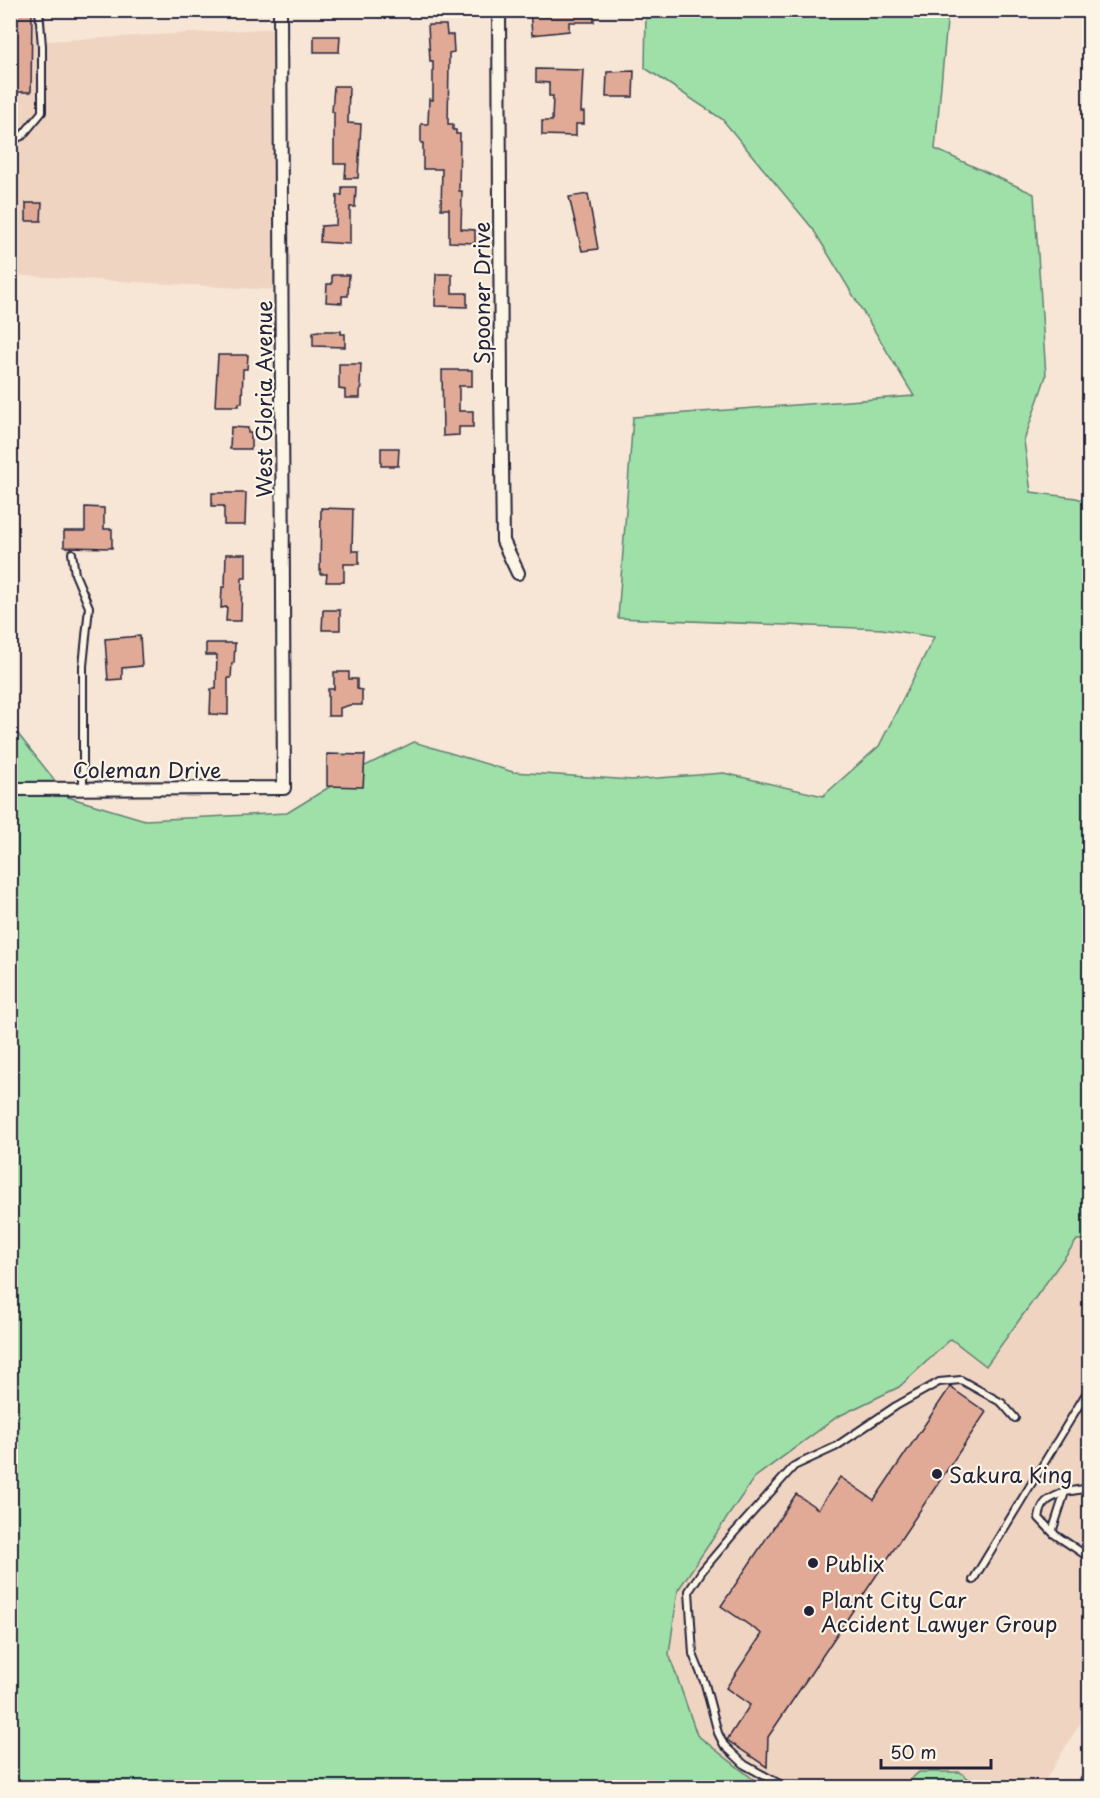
<svg xmlns="http://www.w3.org/2000/svg" width="1100" height="1798" viewBox="0 0 1100 1798" font-family="'Playpen Sans',sans-serif">
	<style>
		.built { fill: #f0d4c2 }
		.green { fill: #9fdfa8; stroke: #608072; stroke-width: 1.5 }
		.building { fill: #e1aa97; stroke: #22223b; stroke-width: 1.5 }
		.lines { fill: none; stroke-linecap: round; stroke-linejoin: round }
		.lane-casing { stroke: #22223b; stroke-width: 10 }
		.street-casing { stroke: #22223b; stroke-width: 16 }
		.secondary-casing { stroke: #22223b; stroke-width: 21 }
		.lane { stroke: #fcf5e5; stroke-width: 6 }
		.street { stroke: #fcf5e5; stroke-width: 12 }
		.secondary { stroke: #fcf5e5; stroke-width: 16 }
		.poi-dot { fill: #22223b; stroke: #fcf5e5; stroke-width: 2 }
		.labels { text-anchor: middle; dominant-baseline: central; stroke-width: 4.5; stroke-linejoin: round; paint-order: stroke }
		.street-label { font-size: 21px; fill: #22223b; stroke: #fcf5e5 }
		.poi-label { font-size: 21px; fill: #22223b; stroke: #fcf5e5; text-anchor: start }
	</style>
	<rect width="100%" height="100%" fill="#f7e6d5"/>
	<filter id="ink" filterUnits="userSpaceOnUse"><feTurbulence type="fractalNoise" baseFrequency=".0167" numOctaves="2"/><feDisplacementMap in="SourceGraphic" scale="12" xChannelSelector="R" yChannelSelector="G"/><feConvolveMatrix kernelMatrix="1 2 1 2 8 2 1 2 1" color-interpolation-filters="sRGB"/></filter>
	<g filter="url(#ink)">
		<!-- built -->
		<path class="built" d="M10,11H46V41L279,28L277,290L11,275Z
			M1078,1240H1089V1709L1041,1787H979L960,1772H920L902,1787H763L697,1735L669,1654L678,1591L754,1478L837,1417L899,1387L952,1338L986,1366Z"/>
		<!-- green -->
		<path class="green" d="M646,11H948L935,149L1034,194L1046,376L1024,441L1031,492L1076,498L1089,502V1240H1077L986,1366L951,1339L899,1387L837,1417L754,1478L678,1590L669,1654L697,1735L763,1787H11L10,724L68,797L145,820L287,813L357,770L414,742L513,772L632,780L724,773L823,796L879,746L934,637L882,629L618,618L633,417L914,396L813,229L722,119L645,68Z
			M919,1772H960L979,1787H902Z"/>
		<!-- building -->
		<path class="building" d="M10,10H32L31,92H10Z
			M530,10H594V22H569V31L532,35Z
			M428,25H446L447,35H453L454,52L449,53V61L448,124H453V130H456V134H460L459,191H462L461,229L475,230V243L449,242V209H441L442,169H423V143H421V124H428L429,99L433,100V61H430Z
			M314,36H340L339,52H314Z
			M536,69L583,70L581,112H584V124H576V136L542,135V121H552L553,96H549V83L536,82Z
			M634,71L633,97H606L607,72Z
			M334,86H349L348,123L361,124L358,178H345L346,164H334V112H332Z
			M342,187H356L355,207H350V244L320,242L321,226L336,225L337,195H342Z
			M588,194L598,249L582,251L569,197Z
			M26,203H42L41,221H26Z
			M436,274H452V293H467V307L435,306Z
			M332,275H349L348,296H342V303L326,302L327,284H332Z
			M318,331H341V334H345V347L313,346V332Z
			M218,355H248L247,369H243L242,403H239V406H215Z
			M339,364H361L360,385L362,387L360,390V398H345V390L339,389Z
			M442,370H472V386H459V411H473V427H459V435L443,436Z
			M231,427L248,428V433H251V449H230Z
			M381,448H399L398,466H381Z
			M212,493H246L245,525H224V506H212Z
			M85,507L104,508V529H112V548L64,547V531H85Z
			M321,508L353,509L352,551H359V564H344V582H326L327,574H320Z
			M226,554H246V578H242L241,621H226L227,607L221,608L222,587H225Z
			M323,610H340V630H322Z
			M140,636L142,666L122,668V679L108,680L105,639Z
			M206,643H235L234,663H232L231,678H228V715L210,714L211,689H216L217,655H206Z
			M334,672H349V679H357V689L362,690V705H350L340,708V716H328V689H334Z
			M327,754L365,755L363,787L327,786Z
			M950,1387L986,1412L768,1737L767,1767L727,1740L750,1705L726,1688L762,1634L721,1606L796,1494L818,1509L840,1477L874,1500Z"/>
		<g class="lines">
			<defs>
				<path id="lane" d="M10,141L22,136L42,112V46L39,10
					M72,553L75,574L89,607L83,666V788
					M1090,1488L1065,1492L1053,1529L1054,1534L1090,1558
					M1054,1534L1039,1518C1042,1500 1049,1499 1065,1492
					M973,1580L1090,1387
					M783,1786L745,1765L724,1745L718,1733L705,1684L693,1654L689,1591L702,1571L734,1533L794,1466L835,1447L896,1406L939,1382L961,1380L1002,1403L1015,1418"/>
				<path id="street" d="M499,10L501,387L503,541L518,573
					M10,789L284,788L280,10"/>
				<path id="secondary" d="M1086,1788L1090,1782"/>
			</defs>
			<!-- lane casing -->
			<use href="#lane" class="lane-casing"/>
			<!-- street casing -->
			<use href="#street" class="street-casing"/>
			<!-- secondary casing -->
			<use href="#secondary" class="secondary-casing"/>
			<!-- lane -->
			<use href="#lane" class="lane"/>
			<!-- street -->
			<use href="#street" class="street"/>
			<!-- secondary -->
			<use href="#secondary" class="secondary"/>
		</g>
	</g>
	<!-- markers -->
	<g class="poi-dot">
		<circle cx="937" cy="1474" r="6"/>
		<circle cx="813" cy="1563" r="6"/>
		<circle cx="809" cy="1611" r="6"/>
	</g>
	<g class="labels">
		<!-- street labels -->
		<g class="street-label">
			<text transform="translate(481 293) rotate(-90)">Spooner Drive</text>
			<text transform="translate(263 399) rotate(-90)">West Gloria Avenue</text>
			<text x="147" y="769">Coleman Drive</text>
		</g>
		<!-- poi labels -->
		<g class="poi-label">
			<text x="949" y="1474">Sakura King</text>
			<text x="825" y="1563">Publix</text>
			<text x="821" y="1599">Plant City Car<tspan x="821" dy="24">Accident Lawyer Group</tspan></text>
		</g>
	</g>
	<!-- margin -->
	<rect width="1100" height="1798" fill="none" stroke="#fcf5e5" stroke-width="36"/>
	<rect x="18" y="18" width="1064" height="1762" fill="none" stroke="#22223b" stroke-width="2" filter="url(#ink)"/>
	<!-- scale -->
	<path d="M881 1759v9h110v-9" fill="none" stroke="#22223b" stroke-width="3"/>
	<text x="890" y="1759" font-size="18" fill="#22223b" stroke="#fcf5e5" stroke-width="4.5" paint-order="stroke">50 m</text>
</svg>
